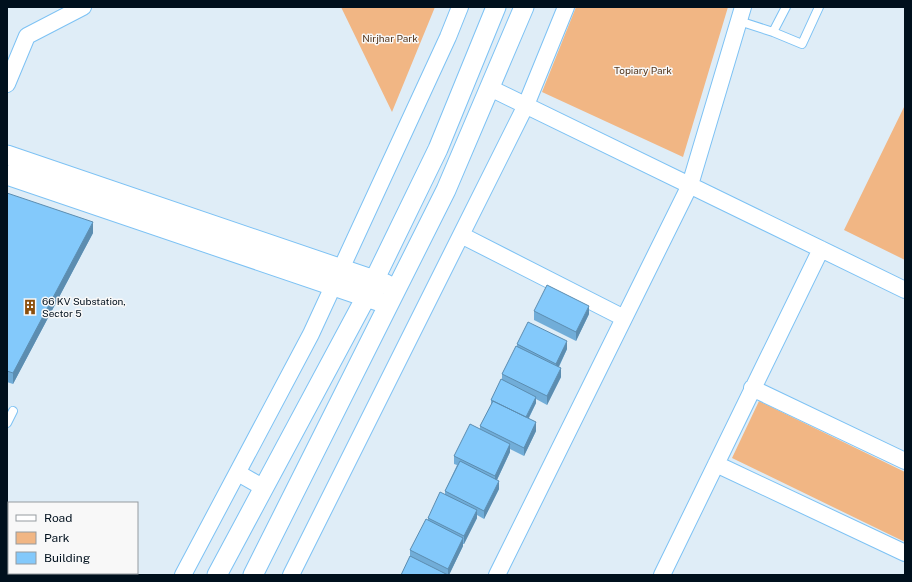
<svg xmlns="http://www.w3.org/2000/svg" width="912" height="582" viewBox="0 0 912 582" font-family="'Public Sans',sans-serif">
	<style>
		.green { fill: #f1b684 }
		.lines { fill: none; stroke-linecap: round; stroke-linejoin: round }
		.service-casing { stroke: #7dc2f4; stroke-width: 10 }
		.minor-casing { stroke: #7dc2f4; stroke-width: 18 }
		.tertiary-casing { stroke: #7dc2f4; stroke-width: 21 }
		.service { stroke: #fff; stroke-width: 8 }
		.minor { stroke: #fff; stroke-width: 16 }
		.tertiary { stroke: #fff; stroke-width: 19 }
		.wall { fill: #71add8 }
		.shaded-wall { fill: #5c8db0 }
		.building { fill: #83c9fb; stroke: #5c8db0 }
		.labels { text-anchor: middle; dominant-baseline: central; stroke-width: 3; stroke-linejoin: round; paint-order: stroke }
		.park-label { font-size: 10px; fill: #53351b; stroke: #f8f8f8 }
		.poi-label { font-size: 10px; fill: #00101d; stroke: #f8f8f8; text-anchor: start }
	</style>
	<rect width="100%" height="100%" fill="#dfedf7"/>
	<!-- green -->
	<path class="green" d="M341,7H435L392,112Z
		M576,7H728L683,157L542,92Z
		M905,105V260L844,230Z
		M759,401L905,472V542L732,458Z"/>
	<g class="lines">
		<defs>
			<path id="service" d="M739,21L773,32L802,44L819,7
				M773,32L786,7
				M7,423L13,411"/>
			<path id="minor" d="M7,84L27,36L83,7
				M490,88L905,290
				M461,235L624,318
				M752,388L905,461
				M716,464L905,553
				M238,473L264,488
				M183,575L311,334L448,37L460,7
				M291,575L526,105L566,7
				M497,575L690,185L743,7
				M662,575L821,249"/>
			<path id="tertiary" d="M7,155L386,284
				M7,175L378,301
				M217,575L366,297L438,149L496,7
				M253,575L446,190L524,7"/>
		</defs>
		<!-- service casing -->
		<use href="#service" class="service-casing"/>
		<!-- minor casing -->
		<use href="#minor" class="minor-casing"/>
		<!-- tertiary casing -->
		<use href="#tertiary" class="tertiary-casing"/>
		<!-- service -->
		<use href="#service" class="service"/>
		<!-- minor -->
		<use href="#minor" class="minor"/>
		<!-- tertiary -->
		<use href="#tertiary" class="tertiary"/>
	</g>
	<!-- wall -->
	<path class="wall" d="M7,193L93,233L13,384L7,382Z
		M534,311L589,314L576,341L534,320Z
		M517,344L567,349L559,367L561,377L547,405L536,399V403L529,418L536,431L524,456L510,449V452L497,480L499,489L484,519L477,515V518L464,544H463V546L449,575H401L410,557V550L428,520V518L445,494V491L457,465L454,464V456L480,429V426L491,405V400L502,380V374L517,346Z"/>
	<!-- shaded-wall -->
	<path class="shaded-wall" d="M93,222V233L13,384V373Z
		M589,306V314L576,341V332Z
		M567,341V349L556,372V364Z
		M561,368V377L547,405V396Z
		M536,397V403L526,423V418Z
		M536,422V431L524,456V448Z
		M510,444V452L495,484V476Z
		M499,481V489L484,519V511Z
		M477,510V518L464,544V536Z
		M463,538V546L449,575H448V569Z"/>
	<!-- building -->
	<path class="building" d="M7,193L93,222L13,373L7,371Z
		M547,285L589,306L576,332L534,311Z
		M528,322L567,341L556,364L517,344Z
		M516,346L561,368L547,396L502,374Z
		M501,379L536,397L526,417L491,400Z
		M493,401L536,422L524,448L480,426Z
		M470,424L510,444L495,476L454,456Z
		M460,461L499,481L484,511L445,491Z
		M440,492L477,510L464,536L428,518Z
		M426,519L463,538L448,569L410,550Z
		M410,556L448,575H401Z"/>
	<!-- icons -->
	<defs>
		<symbol id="building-bare" viewBox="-9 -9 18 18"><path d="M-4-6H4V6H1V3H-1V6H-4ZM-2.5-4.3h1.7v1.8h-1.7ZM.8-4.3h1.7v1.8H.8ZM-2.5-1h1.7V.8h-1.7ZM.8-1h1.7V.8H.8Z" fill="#8b4f0d" stroke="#f8f8f8" stroke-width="2.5" paint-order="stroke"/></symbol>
	</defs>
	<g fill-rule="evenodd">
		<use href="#building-bare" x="19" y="296" width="22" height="22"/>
	</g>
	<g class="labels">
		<!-- park labels -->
		<g class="park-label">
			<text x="390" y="38">Nirjhar Park</text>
			<text x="643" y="70">Topiary Park</text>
		</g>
		<!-- poi labels -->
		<g class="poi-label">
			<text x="42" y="301">66 KV Substation,<tspan x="42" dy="12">Sector 5</tspan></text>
		</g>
	</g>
	<!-- border -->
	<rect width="912" height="582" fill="none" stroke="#00101d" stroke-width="16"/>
	<!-- legend -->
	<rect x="8" y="502" width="130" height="72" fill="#f8f8f8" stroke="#959ba0"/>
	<rect x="16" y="515" width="20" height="6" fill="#ffffff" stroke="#959ba0"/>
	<text x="44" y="522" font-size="12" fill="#00101d">Road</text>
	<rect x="16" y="532" width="20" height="12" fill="#f1b684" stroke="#959ba0"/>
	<text x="44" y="542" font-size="12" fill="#00101d">Park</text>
	<rect x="16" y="552" width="20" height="12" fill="#83c9fb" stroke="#959ba0"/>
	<text x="44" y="562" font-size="12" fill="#00101d">Building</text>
</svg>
